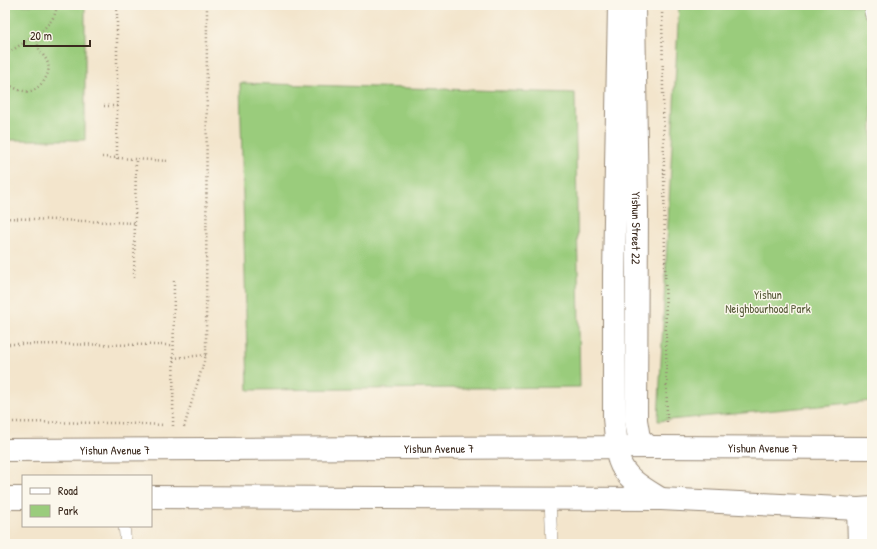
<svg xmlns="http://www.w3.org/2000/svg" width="877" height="549" viewBox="0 0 877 549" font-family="'Patrick Hand',sans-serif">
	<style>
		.green { fill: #9acc7c; stroke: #6a7b4d }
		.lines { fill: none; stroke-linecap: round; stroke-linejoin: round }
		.service-casing { stroke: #978875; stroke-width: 12 }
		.minor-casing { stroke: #978875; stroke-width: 24 }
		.primary-casing { stroke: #978875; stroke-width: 24 }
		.path { stroke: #978875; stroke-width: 2.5; stroke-dasharray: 1 3; stroke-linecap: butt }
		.service { stroke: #fff; stroke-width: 11 }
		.minor { stroke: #fff; stroke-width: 22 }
		.primary { stroke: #fff; stroke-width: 22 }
		.labels { text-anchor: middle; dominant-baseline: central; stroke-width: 3; stroke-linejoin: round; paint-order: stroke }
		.street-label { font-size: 12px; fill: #3b2a1e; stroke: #fbf7ec }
		.park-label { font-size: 12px; fill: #585b3a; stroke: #fbf7ec }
	</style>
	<rect width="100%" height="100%" fill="#fbf7ec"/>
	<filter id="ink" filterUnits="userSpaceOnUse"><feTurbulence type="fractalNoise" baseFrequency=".025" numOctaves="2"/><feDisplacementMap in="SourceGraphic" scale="8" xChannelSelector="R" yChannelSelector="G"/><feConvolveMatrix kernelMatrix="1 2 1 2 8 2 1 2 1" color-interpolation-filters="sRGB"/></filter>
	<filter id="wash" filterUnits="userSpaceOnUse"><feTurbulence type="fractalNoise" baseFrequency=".012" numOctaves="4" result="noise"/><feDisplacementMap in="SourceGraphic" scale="16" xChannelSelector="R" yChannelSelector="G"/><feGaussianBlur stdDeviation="0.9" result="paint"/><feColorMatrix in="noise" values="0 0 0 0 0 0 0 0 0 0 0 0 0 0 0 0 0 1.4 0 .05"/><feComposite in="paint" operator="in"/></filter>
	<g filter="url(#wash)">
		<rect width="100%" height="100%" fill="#f3e5cc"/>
		<!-- green -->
		<path class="green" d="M5,5H85V140H5Z
			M679,5H872V401L658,421Z
			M240,83L575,93L580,387L248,390Z"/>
	</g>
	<g filter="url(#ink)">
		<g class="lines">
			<defs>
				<path id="service" d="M869,5L872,17
					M550,500L552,544
					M124,526L126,544"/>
				<g id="minor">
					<path id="s1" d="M634,5L637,212L636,420L639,438L649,447"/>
					<path d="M617,448L614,418V274L619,5"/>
					<path d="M858,509L859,544"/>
				</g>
				<g id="primary">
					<path d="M617,448C618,452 618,457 619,460C625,479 645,489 661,499"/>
					<path id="s2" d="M5,450L649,447L872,448"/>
					<path d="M151,497L661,499L858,509L872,508"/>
					<path d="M5,498H23"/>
				</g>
			</defs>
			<!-- service casing -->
			<use href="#service" class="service-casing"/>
			<!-- minor casing -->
			<use href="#minor" class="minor-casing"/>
			<!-- primary casing -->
			<use href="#primary" class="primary-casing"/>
			<!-- path -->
			<path class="path" d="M662,5L667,424
				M5,55L40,32
				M5,82C12,87 22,93 31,91C41,88 51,74 48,64C46,55 36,52 38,39C41,27 55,24 57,5
				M104,106H117
				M102,157L169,161
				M117,159V5
				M5,218L135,223
				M134,278L136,160
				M5,344L173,345
				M173,358L206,355
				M5,422L117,423L164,425
				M173,426L174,280
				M184,427L206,355L207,5"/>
			<!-- service -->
			<use href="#service" class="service"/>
			<!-- minor -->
			<use href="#minor" class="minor"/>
			<!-- primary -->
			<use href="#primary" class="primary"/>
		</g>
	</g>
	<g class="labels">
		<!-- street labels -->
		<g class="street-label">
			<text stroke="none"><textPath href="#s1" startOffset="223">Yishun Street 22</textPath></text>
			<text stroke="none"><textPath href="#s2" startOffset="758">Yishun Avenue 7</textPath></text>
			<text stroke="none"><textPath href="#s2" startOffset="434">Yishun Avenue 7</textPath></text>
			<text stroke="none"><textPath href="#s2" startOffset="110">Yishun Avenue 7</textPath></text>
		</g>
		<!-- park labels -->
		<g class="park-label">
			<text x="768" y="294">Yishun<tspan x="768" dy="14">Neighbourhood Park</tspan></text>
		</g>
	</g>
	<!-- margin -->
	<rect width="877" height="549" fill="none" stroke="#fbf7ec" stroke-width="20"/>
	<!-- legend -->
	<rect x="22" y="475" width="130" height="52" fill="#fbf7ec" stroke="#aea59a"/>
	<rect x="30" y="488" width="20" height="6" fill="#ffffff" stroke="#aea59a"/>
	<text x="58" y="495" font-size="12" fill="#3b2a1e">Road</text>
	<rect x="30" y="505" width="20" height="12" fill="#9acc7c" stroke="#aea59a"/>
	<text x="58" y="515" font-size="12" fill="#3b2a1e">Park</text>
	<!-- scale -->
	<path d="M24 40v6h66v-6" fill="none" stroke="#3b2a1e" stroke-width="2"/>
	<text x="30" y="40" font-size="12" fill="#3b2a1e" stroke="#fbf7ec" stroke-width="3" paint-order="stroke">20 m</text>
</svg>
